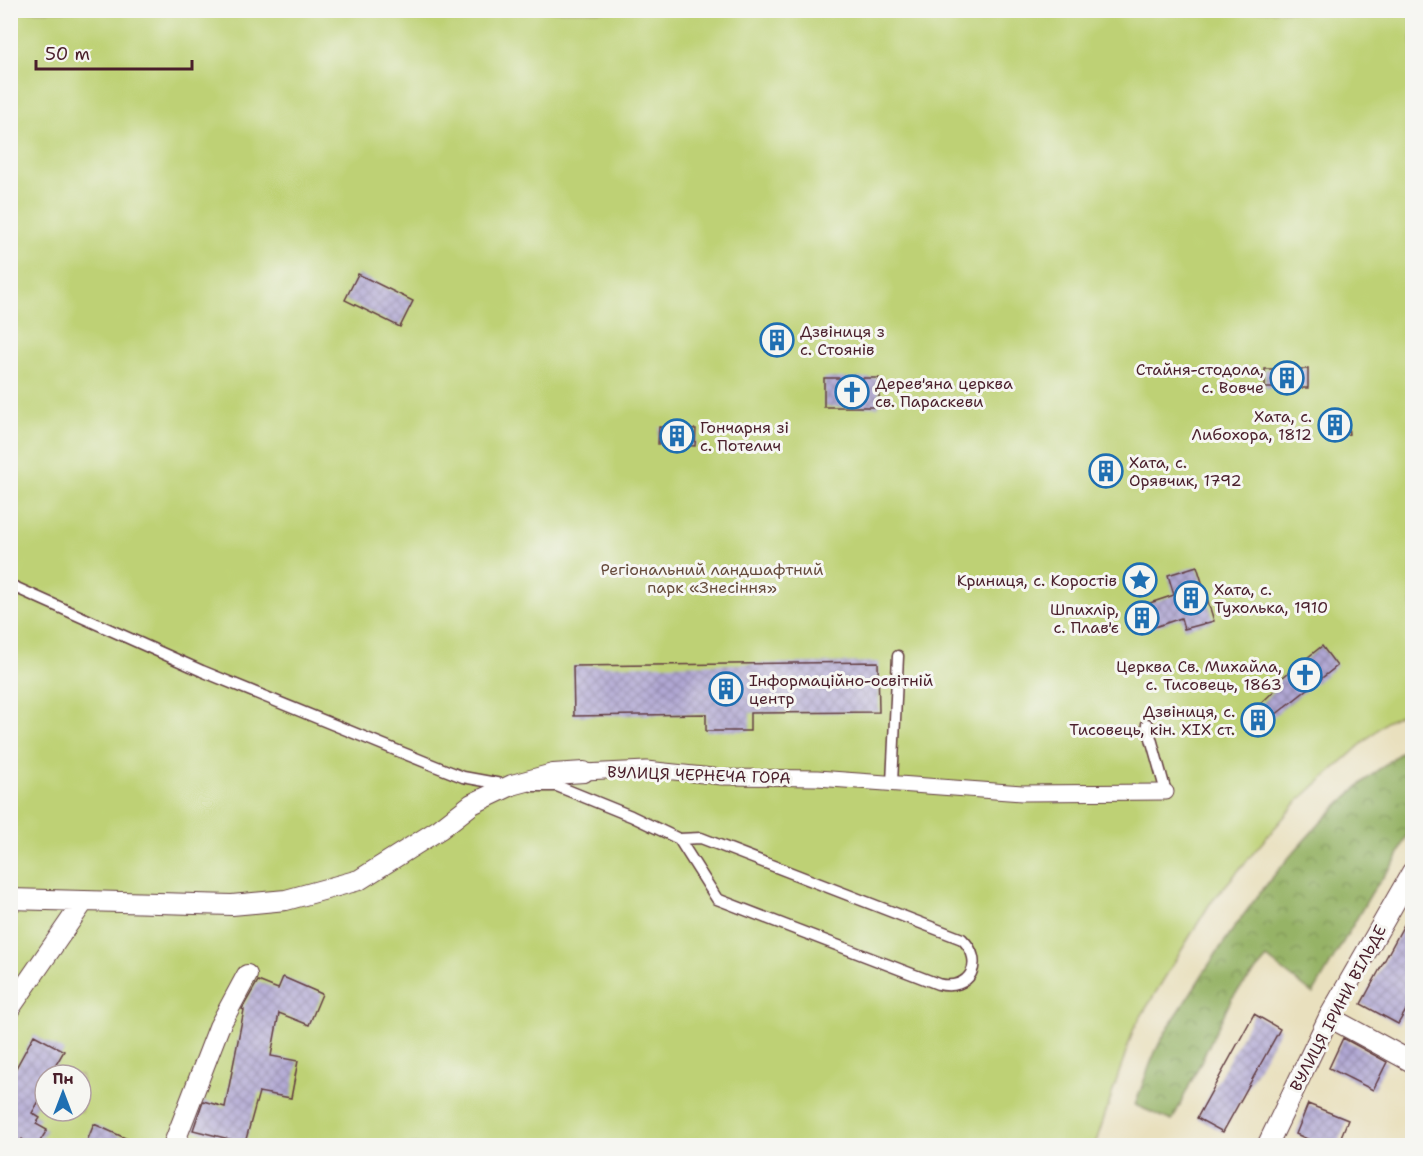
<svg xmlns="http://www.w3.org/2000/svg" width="1423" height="1156" viewBox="0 0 1423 1156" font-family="'Shantell Sans',sans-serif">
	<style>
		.forest { fill: url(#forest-crowns); stroke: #706948; stroke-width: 1.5 }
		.green { fill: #bed174; stroke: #847850; stroke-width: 1.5; fill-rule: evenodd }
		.building { fill: url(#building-cross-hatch) }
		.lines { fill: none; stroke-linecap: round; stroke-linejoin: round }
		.service-casing { stroke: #623c41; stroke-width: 13 }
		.pedestrian-casing { stroke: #623c41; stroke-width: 17 }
		.minor-casing { stroke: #623c41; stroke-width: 22 }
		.service { stroke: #fff; stroke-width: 10 }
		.pedestrian { stroke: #fff; stroke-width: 15 }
		.minor { stroke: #fff; stroke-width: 20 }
		.labels { text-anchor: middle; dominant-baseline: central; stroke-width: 6; stroke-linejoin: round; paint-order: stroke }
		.poi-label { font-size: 16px; fill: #4a1f2b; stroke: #f6f6f2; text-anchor: start }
		.park-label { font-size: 16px; fill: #674c3d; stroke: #f6f6f2 }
		.street-label { font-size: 16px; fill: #4a1f2b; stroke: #f6f6f2 }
	</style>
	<defs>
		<pattern id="forest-crowns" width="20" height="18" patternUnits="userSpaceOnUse" patternTransform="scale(1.5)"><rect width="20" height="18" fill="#96b366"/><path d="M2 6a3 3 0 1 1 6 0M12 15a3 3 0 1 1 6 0" fill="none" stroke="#7c9154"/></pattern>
		<pattern id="building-cross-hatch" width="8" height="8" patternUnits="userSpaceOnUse" patternTransform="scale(1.5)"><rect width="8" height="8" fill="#b0a7d3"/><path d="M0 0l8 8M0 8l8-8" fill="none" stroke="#9187ab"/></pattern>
	</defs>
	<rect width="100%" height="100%" fill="#f6f6f2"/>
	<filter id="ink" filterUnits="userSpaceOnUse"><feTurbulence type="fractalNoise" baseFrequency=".0167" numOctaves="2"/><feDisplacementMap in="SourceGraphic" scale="12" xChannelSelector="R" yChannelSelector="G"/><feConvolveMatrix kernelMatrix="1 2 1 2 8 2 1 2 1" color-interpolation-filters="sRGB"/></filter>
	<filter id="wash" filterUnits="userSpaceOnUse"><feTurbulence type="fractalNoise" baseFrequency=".008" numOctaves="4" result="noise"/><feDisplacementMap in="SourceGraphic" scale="24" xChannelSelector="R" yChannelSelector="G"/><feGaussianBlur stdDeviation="1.35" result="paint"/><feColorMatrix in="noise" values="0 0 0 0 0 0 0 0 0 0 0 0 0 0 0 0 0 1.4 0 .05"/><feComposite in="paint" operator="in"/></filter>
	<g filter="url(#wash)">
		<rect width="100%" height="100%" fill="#e9e0be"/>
		<!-- forest -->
		<path class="forest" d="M1412,745V824L1396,860L1372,892L1313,994L1267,958L1232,998L1172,1121L1135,1105C1143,1085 1149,1064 1158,1046C1167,1027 1181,1009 1192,991C1247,903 1324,803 1412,745Z"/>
		<!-- green -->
		<path class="green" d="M10,11H1412V708L1386,722L1296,803L1209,905L1134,1028L1095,1145H11ZM45,1075H81V1111H45Z"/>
		<g id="blocks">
			<!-- building -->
			<path class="building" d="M358,274L413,301L400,327L345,300Z
				M768,331L785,332V348H768Z
				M1265,369H1308V388H1265Z
				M824,378H879V407H824Z
				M1347,414L1349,434L1323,437L1322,416Z
				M659,427L696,429L695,446L658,444Z
				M1197,566L1214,621L1184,629L1181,618L1137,633L1129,610L1174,595L1168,575Z
				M1322,646L1337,666L1270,719L1271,720L1258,733L1245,719L1276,689L1273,685Z
				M878,662L879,712L750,713V731H706V714L574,716L573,666Z
				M1413,908V998L1398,1024L1361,1004Z
				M283,977L322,994L309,1025L279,1013L271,1056L298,1061L291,1098L259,1092L245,1143L193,1130L203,1101L225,1107L244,1010L242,1009L258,981L278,989Z
				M1254,1014L1280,1029L1223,1132L1197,1118Z
				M34,1035L64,1051L50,1075H45V1091L32,1113L40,1118L36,1124L47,1130L37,1146H32L22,1139L18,1146H10V1079Z
				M1343,1038L1387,1062L1373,1090L1329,1068Z
				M1308,1104L1348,1120L1337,1146H1323L1296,1134Z
				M94,1124L143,1146H85Z"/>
		</g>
	</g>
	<g filter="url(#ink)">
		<use href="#blocks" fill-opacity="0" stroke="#623c41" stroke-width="1.5"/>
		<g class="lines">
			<defs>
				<path id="service" d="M10,585L202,671L435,766L463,777L507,785
					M1147,724L1166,792
					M892,783L898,656
					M532,786H557L631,816L679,839L701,838L962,939C986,962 970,992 938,984L717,899L679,839"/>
				<path id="pedestrian" d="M584,772L646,769L722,777L817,778L1022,793L1166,792"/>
				<path id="minor" d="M10,899L232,905L286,900L359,880L440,829L472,804L512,785L553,774L584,772
					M10,1008L84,901
					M1329,1017L1412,1062
					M173,1146L219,1027L247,975
					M1267,1146L1329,1017L1412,872"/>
			</defs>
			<!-- service casing -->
			<use href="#service" class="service-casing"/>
			<!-- pedestrian casing -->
			<use href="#pedestrian" class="pedestrian-casing"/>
			<!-- minor casing -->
			<use href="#minor" class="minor-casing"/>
			<!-- service -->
			<use href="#service" class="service"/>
			<!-- pedestrian -->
			<use href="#pedestrian" class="pedestrian"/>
			<!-- minor -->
			<use href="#minor" class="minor"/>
		</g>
	</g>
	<!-- icons -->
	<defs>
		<symbol id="building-ring" viewBox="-11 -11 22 22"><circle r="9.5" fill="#f6f6f2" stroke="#1f6fb2" stroke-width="1.5"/><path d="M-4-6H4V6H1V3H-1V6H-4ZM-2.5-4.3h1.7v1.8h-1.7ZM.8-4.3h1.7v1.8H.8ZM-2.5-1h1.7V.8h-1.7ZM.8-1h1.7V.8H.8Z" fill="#1f6fb2"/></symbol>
		<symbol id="church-ring" viewBox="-11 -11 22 22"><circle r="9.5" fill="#f6f6f2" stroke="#1f6fb2" stroke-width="1.5"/><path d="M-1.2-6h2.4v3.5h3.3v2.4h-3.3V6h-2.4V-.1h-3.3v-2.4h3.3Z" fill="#1f6fb2"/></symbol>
		<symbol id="sight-ring" viewBox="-11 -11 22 22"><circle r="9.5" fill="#f6f6f2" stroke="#1f6fb2" stroke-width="1.5"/><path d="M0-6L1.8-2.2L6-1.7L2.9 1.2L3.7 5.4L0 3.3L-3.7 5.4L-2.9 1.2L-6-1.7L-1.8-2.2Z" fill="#1f6fb2"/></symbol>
	</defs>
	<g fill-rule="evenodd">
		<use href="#building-ring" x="758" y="321" width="38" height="38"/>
		<use href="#building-ring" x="1268" y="359" width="38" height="38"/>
		<use href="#church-ring" x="833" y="373" width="38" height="38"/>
		<use href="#building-ring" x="1316" y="406" width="38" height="38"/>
		<use href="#building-ring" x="658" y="417" width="38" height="38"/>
		<use href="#building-ring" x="1087" y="452" width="38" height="38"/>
		<use href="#sight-ring" x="1121" y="561" width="38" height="38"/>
		<use href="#building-ring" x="1172" y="579" width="38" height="38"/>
		<use href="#building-ring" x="1123" y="599" width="38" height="38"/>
		<use href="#church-ring" x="1286" y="656" width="38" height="38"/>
		<use href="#building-ring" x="707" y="670" width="38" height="38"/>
		<use href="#building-ring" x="1239" y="701" width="38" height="38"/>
	</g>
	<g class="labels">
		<!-- poi labels -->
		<g class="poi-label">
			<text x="800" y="331">Дзвіниця з<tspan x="800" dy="18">с. Стоянів</tspan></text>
			<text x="1264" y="369" text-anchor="end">Стайня-стодола,<tspan x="1264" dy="18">с. Вовче</tspan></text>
			<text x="875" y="383">Дерев'яна церква<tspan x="875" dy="18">св. Параскеви</tspan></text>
			<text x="1312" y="416" text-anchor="end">Хата, с.<tspan x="1312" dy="18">Либохора, 1812</tspan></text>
			<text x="700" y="427">Гончарня зі<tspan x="700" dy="18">с. Потелич</tspan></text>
			<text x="1129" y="462">Хата, с.<tspan x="1129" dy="18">Орявчик, 1792</tspan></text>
			<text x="1117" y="580" text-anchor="end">Криниця, с. Коростів</text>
			<text x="1214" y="589">Хата, с.<tspan x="1214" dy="18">Тухолька, 1910</tspan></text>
			<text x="1119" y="609" text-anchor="end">Шпихлір,<tspan x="1119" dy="18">с. Плав'є</tspan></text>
			<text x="1282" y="666" text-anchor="end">Церква Св. Михайла,<tspan x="1282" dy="18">с. Тисовець, 1863</tspan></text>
			<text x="749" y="680">Інформаційно-освітній<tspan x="749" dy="18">центр</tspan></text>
			<text x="1235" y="711" text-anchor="end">Дзвіниця, с.<tspan x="1235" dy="18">Тисовець, кін. XIX ст.</tspan></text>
		</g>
		<!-- park labels -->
		<g class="park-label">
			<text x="712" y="569">Регіональний ландшафтний<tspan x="712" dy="18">парк «Знесіння»</tspan></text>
		</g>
		<!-- street labels -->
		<g class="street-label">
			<text transform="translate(699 775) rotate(2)">ВУЛИЦЯ ЧЕРНЕЧА ГОРА</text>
			<text transform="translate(1338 1008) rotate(-62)">ВУЛИЦЯ ІРИНИ ВІЛЬДЕ</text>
		</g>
	</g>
	<!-- margin -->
	<rect width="1423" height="1156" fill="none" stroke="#f6f6f2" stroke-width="36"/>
	<!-- north arrow -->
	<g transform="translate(63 1093)"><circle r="28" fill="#f6f6f2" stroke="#b1a0a2" stroke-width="1.5"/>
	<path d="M0-4.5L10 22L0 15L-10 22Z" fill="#1f6fb2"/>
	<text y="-9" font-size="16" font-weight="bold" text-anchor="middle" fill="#4a1f2b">Пн</text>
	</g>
	<!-- scale -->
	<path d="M36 60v9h156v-9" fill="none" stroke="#4a1f2b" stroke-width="3"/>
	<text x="45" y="60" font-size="18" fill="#4a1f2b" stroke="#f6f6f2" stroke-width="4.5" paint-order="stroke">50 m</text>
</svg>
